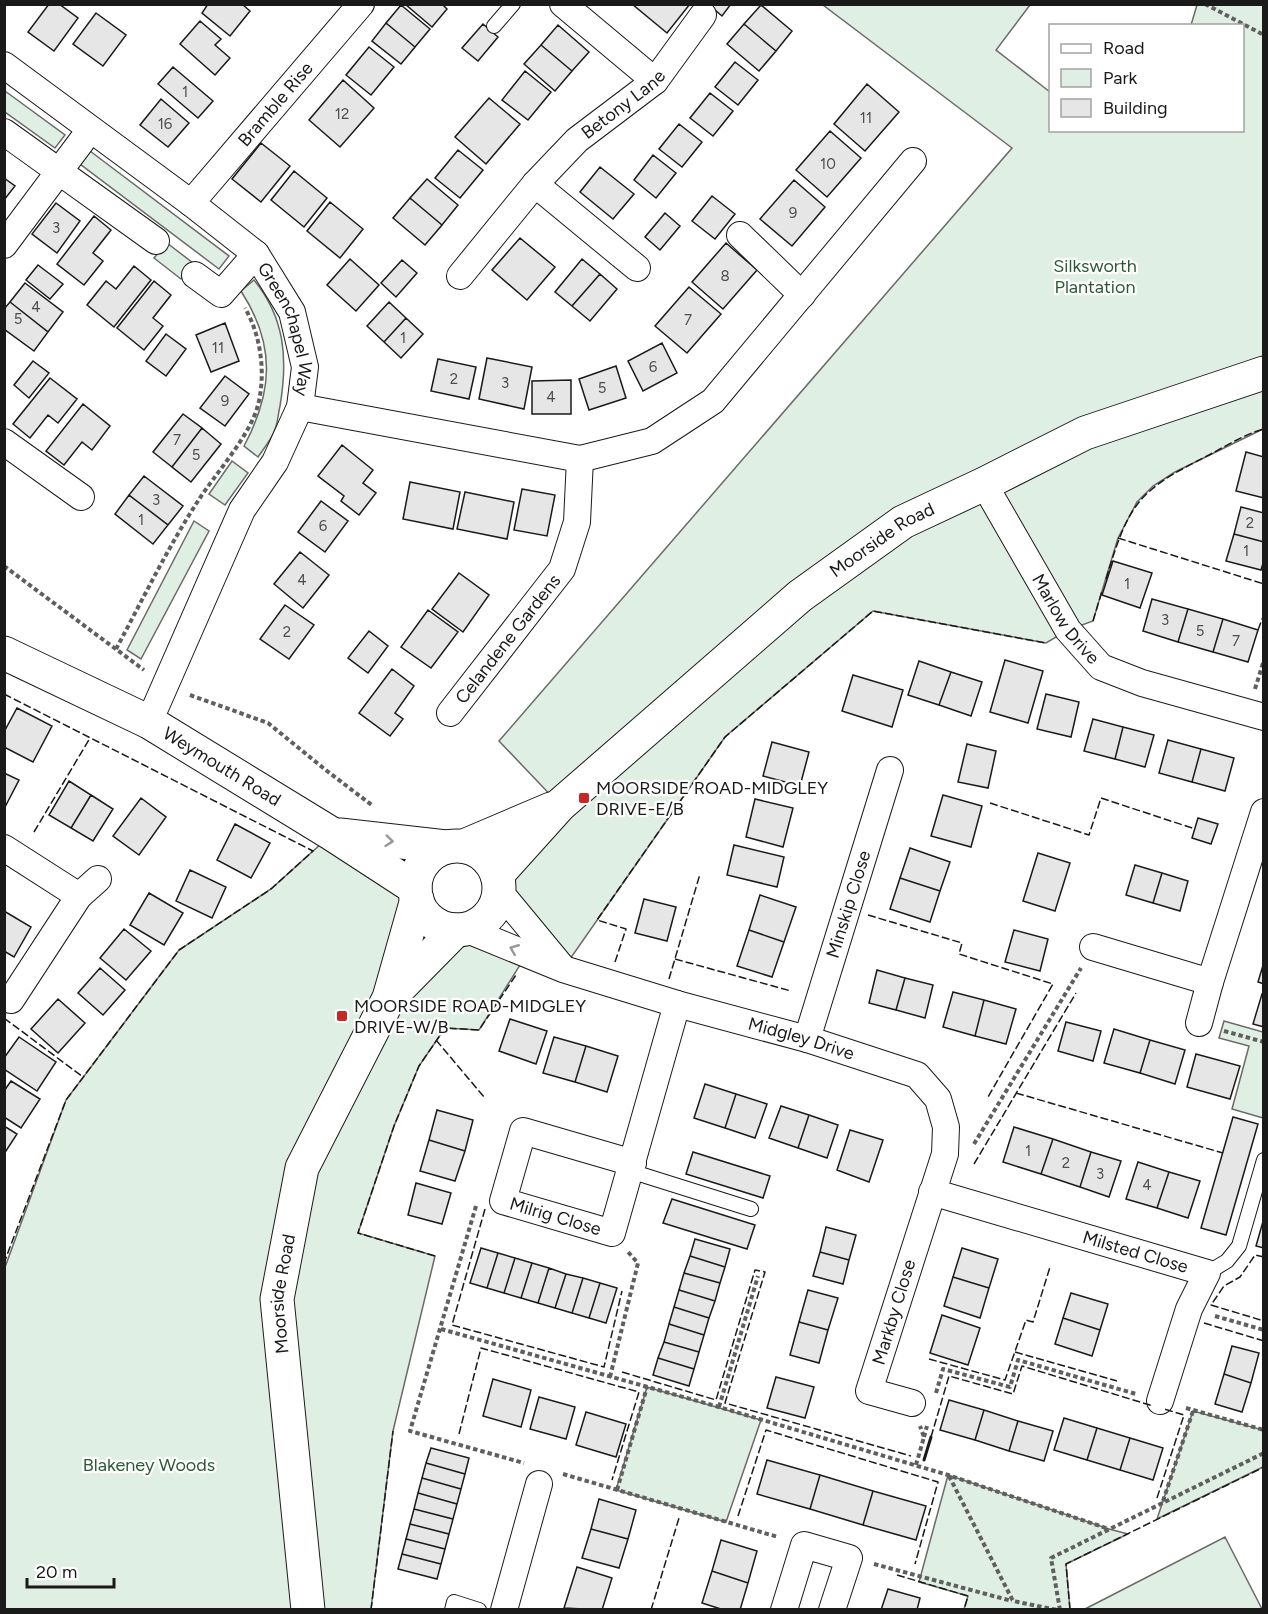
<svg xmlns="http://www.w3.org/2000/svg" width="1268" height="1614" viewBox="0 0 1268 1614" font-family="Figtree,sans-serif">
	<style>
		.green { fill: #e0efe3; stroke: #6a6a6a; stroke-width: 1.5 }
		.building { fill: #e6e6e6; stroke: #1a1a1a; stroke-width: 1.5 }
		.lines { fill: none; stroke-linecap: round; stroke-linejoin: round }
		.lane-casing { stroke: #1a1a1a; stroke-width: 16 }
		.street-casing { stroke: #1a1a1a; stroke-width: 28 }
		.secondary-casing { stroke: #1a1a1a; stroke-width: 35 }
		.path { stroke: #5f5f5f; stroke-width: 4; stroke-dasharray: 4.5 3; stroke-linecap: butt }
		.lane { stroke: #fff; stroke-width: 14 }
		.street { stroke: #fff; stroke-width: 26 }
		.secondary { stroke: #fff; stroke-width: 33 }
		.fence { stroke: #1a1a1a; stroke-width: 1.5; stroke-dasharray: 8 3; stroke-linecap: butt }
		.wall { stroke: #1a1a1a; stroke-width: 3 }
		.oneway { stroke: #989898 }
		.poi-dot { fill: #c62828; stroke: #fff; stroke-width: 2 }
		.labels { text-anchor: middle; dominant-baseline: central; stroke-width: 4.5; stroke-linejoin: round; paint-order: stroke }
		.number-label { font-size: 15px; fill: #4d4d4d }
		.street-label { font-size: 18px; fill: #1a1a1a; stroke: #fff }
		.park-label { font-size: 18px; fill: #2b5a34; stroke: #fff }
		.poi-label { font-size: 18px; fill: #1a1a1a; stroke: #fff; text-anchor: start }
	</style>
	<rect width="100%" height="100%" fill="#fff"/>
	<!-- green -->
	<path class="green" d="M823,5H1030L996,50L1050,92V130H1242V26L1191,25L1197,5H1263V429L1175,472L1153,486L1137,502L1118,538L1093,621L1068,630L1046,643L873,611L725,737L563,969L499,891L560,805L499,741L1012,148Z
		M5,91L65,135L55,148L5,112Z
		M90,151L229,256L219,269L80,164Z
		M167,243L193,263L181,279L154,258Z
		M254,280C285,318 288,359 280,406C278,414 278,422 275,429C272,439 264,448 258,457L244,446C273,392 276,345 241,291Z
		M232,461L248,473L225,505L209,494Z
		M194,521L209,531L141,659L127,650Z
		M332,834L415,888L389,996L456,930L527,954L479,1030L445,1028L419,1066L394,1126L358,1233L435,1256L393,1431L371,1609H5L4,1270L66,1100L179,950L271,889Z
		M1224,1021L1263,1032V1118L1232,1109L1249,1046L1219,1038Z
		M647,1387L761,1420L726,1522L616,1490Z
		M1193,1411L1263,1430V1467L1157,1519Z
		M948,1475L1109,1529L1128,1534L1066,1564L1070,1609H964L968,1596L919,1582Z
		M1225,1537L1262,1609H1085Z"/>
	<!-- building -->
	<path class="building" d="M49,4H59L78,18L54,51L28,32Z
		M208,4H242L250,11L230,36L202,13Z
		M405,4H442L447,9L432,27Z
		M632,4H690L667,33Z
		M708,4H731L722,16Z
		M401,5L430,29L415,47L386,23Z
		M761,5L792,31L776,51L744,24Z
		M96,13L126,35L103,66L73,44Z
		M200,21L221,39L215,45L230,58L215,75L180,44Z
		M386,23L415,47L401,64L372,41Z
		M483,24L498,37L478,61L462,48Z
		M744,24L776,51L759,71L727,44Z
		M558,25L589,52L572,71L541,45Z
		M541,45L572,71L555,91L524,64Z
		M369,47L394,67L371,95L346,75Z
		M735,62L758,80L738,105L715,87Z
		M173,67L213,101L198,118L158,84Z
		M525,71L551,92L528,120L502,100Z
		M343,80L374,108L340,147L309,120Z
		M867,84L899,112L865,151L834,124Z
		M710,93L733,111L713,136L690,118Z
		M489,98L520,124L486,164L455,137Z
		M161,99L189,123L168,147L140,125Z
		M679,124L702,142L682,167L659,149Z
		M830,131L861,158L827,197L796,170Z
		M261,143L290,166L261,202L232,179Z
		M458,150L483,170L460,198L435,178Z
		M653,155L676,173L656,198L634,180Z
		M600,167L634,194L613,219L580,192Z
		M294,171L327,198L304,227L271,200Z
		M4,178L15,186L4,200Z
		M427,179L458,205L442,225L410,198Z
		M794,180L825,207L792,246L760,219Z
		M712,196L735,214L715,239L692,221Z
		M410,198L442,225L425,245L393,218Z
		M330,202L363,229L340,258L307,231Z
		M56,203L80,221L57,253L32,234Z
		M665,213L680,226L660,250L645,237Z
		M94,216L111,230L93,253L103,261L84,285L57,264Z
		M520,238L555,267L527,300L492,270Z
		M726,243L757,270L723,309L692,282Z
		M350,259L379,285L356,311L327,285Z
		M582,259L600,274L572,306L555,292Z
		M402,260L417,273L396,297L381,283Z
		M38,265L63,284L50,299L26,280Z
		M134,266L151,280L114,327L87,305L106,281L116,289Z
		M600,274L617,289L590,321L572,306Z
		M154,281L171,295L153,318L163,326L144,350L117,328Z
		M25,283L63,312L48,332L10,302Z
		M689,287L721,314L687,353L655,326Z
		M10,302L48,332L34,351L4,329V309Z
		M389,302L406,318L384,342L367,326Z
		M406,318L423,334L401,358L384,342Z
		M225,323L239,361L211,372L196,335Z
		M166,334L186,349L166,376L146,361Z
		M662,343L677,373L643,391L628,361Z
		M487,358L532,367L524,409L479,399Z
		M438,359L476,367L469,399L431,391Z
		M33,361L49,373L29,398L14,385Z
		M616,366L626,398L589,410L579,379Z
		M225,376L249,394L225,426L200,408Z
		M50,378L77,399L58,423L48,415L30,438L13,424Z
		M571,380V414H532V381Z
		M83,404L110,426L92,450L82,442L64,465L46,451Z
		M183,414L202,428L172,467L153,452Z
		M202,428L221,444L191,482L172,467Z
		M342,445L373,470L363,483L376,493L359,515L341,501L344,496L318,476Z
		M1246,452L1264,457V498L1236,491Z
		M144,476L183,506L168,525L129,495Z
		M410,482L460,492L453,529L403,519Z
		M522,489L555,495L547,536L514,530Z
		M465,492L514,502L507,539L457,529Z
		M129,495L168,525L153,544L115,514Z
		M321,501L348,521L325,552L298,532Z
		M1241,507L1264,513V542L1234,534Z
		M1234,534L1264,542V560L1261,570L1226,561Z
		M300,552L329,575L303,608L274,584Z
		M1113,561L1152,573L1140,608L1102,595Z
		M459,573L489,595L463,632L432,609Z
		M1152,599L1188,609L1178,642L1143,631Z
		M285,605L314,625L289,659L260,639Z
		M1188,609L1223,619L1213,652L1178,642Z
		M428,610L458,632L431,668L401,647Z
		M1223,619L1258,630L1248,662L1213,652Z
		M369,631L388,646L368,673L348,658Z
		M1005,660L1043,671L1028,723L990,712Z
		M919,661L951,672L939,705L908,695Z
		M392,669L414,686L395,713L403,719L390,736L359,713Z
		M951,672L982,682L971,716L939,705Z
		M853,675L903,690L892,727L842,711Z
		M1046,694L1079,702L1071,737L1037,729Z
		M17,708L52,726L33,762L4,747V732Z
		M1093,719L1123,727L1115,759L1084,751Z
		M1123,727L1154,735L1145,767L1115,759Z
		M1168,740L1201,749L1192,782L1159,773Z
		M772,742L809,752L800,786L763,776Z
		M967,744L996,751L988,788L958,782Z
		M1201,749L1234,758L1225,791L1192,782Z
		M4,773L19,780L5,807H4Z
		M69,781L91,795L71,828L49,815Z
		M91,795L113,809L93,841L71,828Z
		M943,795L982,806L971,847L931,836Z
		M141,798L166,817L139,855L113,836Z
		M755,799L793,808L783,847L746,837Z
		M1198,818L1218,824L1211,844L1192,838Z
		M235,824L270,843L251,878L217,860Z
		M734,845L784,857L777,887L727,875Z
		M910,848L950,862L940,891L900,878Z
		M1038,853L1070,863L1055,911L1023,901Z
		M1135,865L1162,873L1153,903L1126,895Z
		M190,870L226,887L212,918L176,901Z
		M1162,873L1188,881L1180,911L1153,903Z
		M900,878L940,891L930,922L890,909Z
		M149,893L183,913L164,945L130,925Z
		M760,895L796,907L784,942L749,930Z
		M644,899L676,907L667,941L635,933Z
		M4,911L31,927L14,957L4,951Z
		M124,929L151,951L126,980L100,958Z
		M749,930L784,942L772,977L737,966Z
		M1014,930L1048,939L1040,971L1005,962Z
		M1264,962V984L1258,982Z
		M100,968L125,990L103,1015L78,993Z
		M877,970L905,978L896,1010L869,1003Z
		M905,978L933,985L925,1018L896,1010Z
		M953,992L984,1000L975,1036L943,1027Z
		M1262,994L1264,995V1027L1253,1024Z
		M58,999L85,1023L58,1053L31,1029Z
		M984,1000L1016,1009L1006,1044L975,1036Z
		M510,1019L547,1031L536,1064L499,1051Z
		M1066,1022L1101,1031L1093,1061L1058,1051Z
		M1114,1029L1150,1040L1140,1073L1104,1063Z
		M19,1037L56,1062L37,1091L4,1069V1058Z
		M554,1037L586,1046L575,1082L543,1073Z
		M1150,1040L1185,1050L1175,1084L1140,1073Z
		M586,1046L618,1056L607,1092L575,1082Z
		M1196,1054L1240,1066L1230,1099L1187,1087Z
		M11,1081L40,1099L21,1128L4,1117V1091Z
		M705,1084L736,1094L725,1128L694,1118Z
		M736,1094L767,1104L755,1138L725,1128Z
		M781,1106L809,1115L798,1148L769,1138Z
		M437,1110L473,1120L465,1151L429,1140Z
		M809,1115L838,1125L827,1158L798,1148Z
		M1233,1117L1258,1124L1226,1235L1201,1228Z
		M4,1126L17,1134L4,1154Z
		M1014,1127L1053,1139L1041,1174L1003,1162Z
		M850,1130L883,1140L869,1182L837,1170Z
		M1053,1139L1091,1152L1080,1187L1041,1174Z
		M429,1140L465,1151L455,1181L420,1171Z
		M693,1152L770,1176L763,1198L686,1174Z
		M1091,1152L1121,1161L1109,1197L1080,1187Z
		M1138,1162L1169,1172L1157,1208L1126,1199Z
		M1169,1172L1200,1181L1188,1218L1157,1208Z
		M416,1183L451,1193L442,1224L408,1215Z
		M672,1199L755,1225L747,1249L663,1223Z
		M1264,1218V1248L1256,1246Z
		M826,1227L856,1235L849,1260L820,1252Z
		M695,1239L730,1249L725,1267L690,1256Z
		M481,1248L498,1253L487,1288L470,1283Z
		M962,1248L998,1259L989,1288L953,1277Z
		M820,1252L849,1260L843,1284L813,1276Z
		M498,1253L515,1258L504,1293L487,1288Z
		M690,1256L725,1267L720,1283L684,1273Z
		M515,1258L532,1263L521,1298L504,1293Z
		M532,1263L549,1268L538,1303L521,1298Z
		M549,1268L566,1274L555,1308L538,1303Z
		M684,1273L720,1283L715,1301L679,1290Z
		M566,1274L583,1278L572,1313L555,1308Z
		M953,1277L989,1288L980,1318L944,1306Z
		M583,1278L600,1283L589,1318L572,1313Z
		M600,1283L617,1288L606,1323L589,1318Z
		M679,1290L715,1301L709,1318L674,1307Z
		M808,1290L838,1298L828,1330L799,1322Z
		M1071,1293L1108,1304L1100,1330L1063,1318Z
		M674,1307L709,1318L704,1335L669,1324Z
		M942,1315L980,1328L968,1365L930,1353Z
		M1063,1318L1100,1330L1092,1356L1055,1344Z
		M799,1322L828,1330L819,1363L790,1355Z
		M669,1324L704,1335L699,1352L664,1342Z
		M664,1342L699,1352L694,1369L658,1358Z
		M1232,1346L1259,1353L1251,1383L1224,1374Z
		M658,1358L694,1369L689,1386L653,1375Z
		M1224,1374L1251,1383L1242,1412L1215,1404Z
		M776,1377L814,1387L805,1418L767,1408Z
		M493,1379L531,1390L521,1427L483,1416Z
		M539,1397L575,1407L566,1439L530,1429Z
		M949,1400L984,1410L975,1440L940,1430Z
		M984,1410L1018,1421L1009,1451L975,1440Z
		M586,1412L626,1424L616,1457L576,1445Z
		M1064,1418L1097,1428L1087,1460L1054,1450Z
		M1018,1421L1053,1431L1044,1461L1009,1451Z
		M1097,1428L1130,1438L1120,1470L1087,1460Z
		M1130,1438L1163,1448L1153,1480L1120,1470Z
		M431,1448L469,1458L465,1474L426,1463Z
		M767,1460L820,1475L810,1509L757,1494Z
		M426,1463L465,1474L461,1489L422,1478Z
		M820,1475L873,1491L863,1525L810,1509Z
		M422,1478L461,1489L457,1504L418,1493Z
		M873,1491L926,1506L916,1540L863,1525Z
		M418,1493L457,1504L453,1519L414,1509Z
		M599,1499L636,1510L628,1539L591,1529Z
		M414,1509L453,1519L449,1534L410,1524Z
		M410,1524L449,1534L445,1549L406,1539Z
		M591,1529L628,1539L619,1568L582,1558Z
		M406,1539L445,1549L441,1564L402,1554Z
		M721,1540L757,1551L748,1583L712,1571Z
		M402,1554L441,1564L437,1579L398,1569Z
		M577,1567L612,1578L602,1610L564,1608Z
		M712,1571L748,1583L740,1610H724L702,1603Z
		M888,1589L920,1598L917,1610H881Z"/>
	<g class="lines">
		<defs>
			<path id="lane" d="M494,26L513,4
				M630,1171L751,1209
				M1207,1273L1227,1261L1239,1246L1264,1160
				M452,1610L454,1602L479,1610"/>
			<g id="street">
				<path d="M563,4L655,81"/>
				<path id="s1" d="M4,65L191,203L256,254L292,312L305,367L300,407L275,462L242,510L149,722"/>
				<path d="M4,132L156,241"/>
				<path d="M535,184L637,268"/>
				<path id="s2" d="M191,203L361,4"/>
				<path d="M740,235L802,295"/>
				<path d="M4,245L90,130"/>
				<path d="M195,275L221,294L256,254"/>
				<path id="s3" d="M460,276L535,184L577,140L655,81L703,15"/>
				<path d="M300,407L580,459L577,522L562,569L450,713"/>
				<path d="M4,442L81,497"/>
				<path d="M580,459L652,441L713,401L913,161"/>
				<path id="s4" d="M984,484L1068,630L1101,667L1142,683L1264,717"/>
				<path d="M4,848L79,896"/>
				<path d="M499,891L561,966"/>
				<path id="s5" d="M465,929L563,969L677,1004L807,1039L917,1075L938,1099L946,1127L945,1154L869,1391L912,1403"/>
				<path d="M1093,947L1210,982L1264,812"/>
				<path d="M11,1000L79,896L98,879"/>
				<path d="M1199,1023L1210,982"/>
				<path id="s6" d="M807,1039L890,770"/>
				<path id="s7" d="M633,1163L523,1131L503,1201L612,1233L677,1004"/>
				<path id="s8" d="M932,1192L1207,1273L1189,1309L1160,1401"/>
				<path d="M504,1610L539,1484"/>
				<path d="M784,1610L804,1545L849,1558L832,1610"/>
			</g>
			<g id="secondary">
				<path id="s9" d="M4,653L149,722L332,834L415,888"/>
				<path d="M340,835L446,847"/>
				<path d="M464,846L551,809"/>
				<circle cx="457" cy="888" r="42"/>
				<path id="s10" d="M497,875L560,805L800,596L903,522L984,484L1085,433L1264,373"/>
				<path d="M390,997L456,930"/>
				<path id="s11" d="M308,1610L277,1299L302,1168L389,998L417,899"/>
			</g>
		</defs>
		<!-- lane casing -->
		<use href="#lane" class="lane-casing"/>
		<!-- street casing -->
		<use href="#street" class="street-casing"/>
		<!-- secondary casing -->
		<use href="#secondary" class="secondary-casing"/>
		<!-- path -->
		<path class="path" d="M1205,4L1264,35
			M4,566L144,670
			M116,649C142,601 168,547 198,501C215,474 250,436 258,405C266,373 261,336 245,308
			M1255,689L1264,660
			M190,695L268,723L327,771L373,806
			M1224,1031L1264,1042
			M974,1144L1081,968
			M476,1206L410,1431L524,1463
			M1215,1316L1264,1330
			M441,1329L719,1407L948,1475L1109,1529
			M610,1377L638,1263L628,1252
			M936,1393L943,1369L1010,1387L1018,1360L1136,1394
			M719,1407L758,1276
			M1186,1408L1264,1430
			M924,1437L927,1426
			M916,1465L924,1437L920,1426
			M563,1474L778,1537
			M949,1476L1013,1601L1057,1610
			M617,1490L647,1387
			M1163,1501L1193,1411
			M874,1564L1012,1601
			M1060,1610L1051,1558L1264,1453"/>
		<!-- lane -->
		<use href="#lane" class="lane"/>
		<!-- street -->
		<use href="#street" class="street"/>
		<!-- secondary -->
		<use href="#secondary" class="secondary"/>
		<!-- fence -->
		<path class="fence" d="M1118,538L1264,584
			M1106,579C1129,503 1137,491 1209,455C1226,446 1245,434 1264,429
			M1093,621L1102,591
			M1258,630L1264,614
			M4,694L313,851L271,889L179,950L66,1100L4,1263
			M990,803L1089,835L1101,798L1195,829
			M34,832L90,738
			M868,915L962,943L959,954L1053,984L988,1097
			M675,959L791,991
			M615,962L626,929L597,920L725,737L873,611L1046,643
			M669,979L700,874
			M4,1018L83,1077
			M436,1040L484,1097
			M1016,1093L1223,1153
			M974,1164L1076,993
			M485,1209L452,1325L604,1367L622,1291
			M435,1256L358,1233L394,1126L419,1066L445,1028L479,1030L516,975
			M1264,1257L1255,1255L1240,1277L1224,1286L1211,1305L1264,1321
			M1204,1323L1264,1341
			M1015,1352L1117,1381
			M929,1359L1005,1380L1026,1320L1033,1322L1050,1267
			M622,1372L716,1400L755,1270L765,1272L725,1403L911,1456
			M459,1434L481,1348L639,1392L612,1480
			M931,1437L949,1376L1013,1394L1022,1366L1153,1406
			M1157,1498L1184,1415L1164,1409
			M738,1516L766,1430L938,1482L915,1564
			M897,1575L968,1596L964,1610
			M371,1610L393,1431
			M651,1610L679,1518
			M1070,1610L1066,1564L1264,1467"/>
		<!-- wall -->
		<path class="wall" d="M924,1460L931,1437"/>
	</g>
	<!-- one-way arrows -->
	<defs><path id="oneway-chevron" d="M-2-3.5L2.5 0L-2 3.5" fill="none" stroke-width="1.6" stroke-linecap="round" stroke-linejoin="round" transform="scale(1.5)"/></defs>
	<g class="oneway">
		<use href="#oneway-chevron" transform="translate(389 841) rotate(6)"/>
		<use href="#oneway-chevron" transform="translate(514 949) rotate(-158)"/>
	</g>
	<!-- markers -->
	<g class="poi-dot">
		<rect x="578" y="792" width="12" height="12" rx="3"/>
		<rect x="336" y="1010" width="12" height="12" rx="3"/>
	</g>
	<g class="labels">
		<!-- number labels -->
		<g class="number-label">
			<text x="185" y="92">1</text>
			<text x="342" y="114">12</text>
			<text x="866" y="118">11</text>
			<text x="165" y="124">16</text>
			<text x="828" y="164">10</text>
			<text x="793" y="213">9</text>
			<text x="56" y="228">3</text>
			<text x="725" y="276">8</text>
			<text x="36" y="307">4</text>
			<text x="18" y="319">5</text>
			<text x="688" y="320">7</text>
			<text x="403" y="338">1</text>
			<text x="218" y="348">11</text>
			<text x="653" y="367">6</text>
			<text x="454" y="379">2</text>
			<text x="505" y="383">3</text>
			<text x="602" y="388">5</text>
			<text x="551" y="397">4</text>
			<text x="225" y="401">9</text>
			<text x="177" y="440">7</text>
			<text x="196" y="455">5</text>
			<text x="156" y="500">3</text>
			<text x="141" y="520">1</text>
			<text x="1250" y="523">2</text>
			<text x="323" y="526">6</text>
			<text x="1246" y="551">1</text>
			<text x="302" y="580">4</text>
			<text x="1127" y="584">1</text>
			<text x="1165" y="620">3</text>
			<text x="1200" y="631">5</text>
			<text x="287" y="632">2</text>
			<text x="1236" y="641">7</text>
			<text x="1028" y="1151">1</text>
			<text x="1066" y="1163">2</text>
			<text x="1100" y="1174">3</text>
			<text x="1147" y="1185">4</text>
		</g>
		<!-- street labels -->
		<g class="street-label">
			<text stroke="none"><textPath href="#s3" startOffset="238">Betony Lane</textPath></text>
			<text stroke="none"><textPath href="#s2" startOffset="130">Bramble Rise</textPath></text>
			<text stroke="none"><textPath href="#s1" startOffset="398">Greenchapel Way</textPath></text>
			<text stroke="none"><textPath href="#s10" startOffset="512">Moorside Road</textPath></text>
			<text stroke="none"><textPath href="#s4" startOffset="158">Marlow Drive</textPath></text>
			<text transform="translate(508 639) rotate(-52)">Celandene Gardens</text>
			<text stroke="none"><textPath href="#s9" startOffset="246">Weymouth Road</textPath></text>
			<text stroke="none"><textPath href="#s6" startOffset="141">Minskip Close</textPath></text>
			<text stroke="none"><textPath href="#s5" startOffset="354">Midgley Drive</textPath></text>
			<text stroke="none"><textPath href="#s7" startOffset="242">Milrig Close</textPath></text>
			<text stroke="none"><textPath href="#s8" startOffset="212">Milsted Close</textPath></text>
			<text stroke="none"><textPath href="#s11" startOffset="318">Moorside Road</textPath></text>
			<text transform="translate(894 1312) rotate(-73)">Markby Close</text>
		</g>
		<!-- park labels -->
		<g class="park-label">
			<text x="1095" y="266">Silksworth<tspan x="1095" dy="21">Plantation</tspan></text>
			<text x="149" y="1465">Blakeney Woods</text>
		</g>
		<!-- poi labels -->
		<g class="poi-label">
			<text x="596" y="788">MOORSIDE ROAD-MIDGLEY<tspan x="596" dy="21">DRIVE-E/B</tspan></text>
			<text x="354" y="1006">MOORSIDE ROAD-MIDGLEY<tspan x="354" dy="21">DRIVE-W/B</tspan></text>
		</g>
	</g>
	<!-- border -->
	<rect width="1268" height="1614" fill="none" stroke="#1a1a1a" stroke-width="12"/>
	<!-- legend -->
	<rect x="1049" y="24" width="195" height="108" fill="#ffffff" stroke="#a3a3a3" stroke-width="1.5"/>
	<rect x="1061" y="44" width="30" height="9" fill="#ffffff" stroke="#a3a3a3" stroke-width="1.5"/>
	<text x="1103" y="54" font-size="18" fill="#1a1a1a">Road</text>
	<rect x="1061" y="69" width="30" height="18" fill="#e0efe3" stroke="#a3a3a3" stroke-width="1.5"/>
	<text x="1103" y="84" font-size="18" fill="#1a1a1a">Park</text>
	<rect x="1061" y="99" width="30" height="18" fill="#e6e6e6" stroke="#a3a3a3" stroke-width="1.5"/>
	<text x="1103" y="114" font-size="18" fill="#1a1a1a">Building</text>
	<!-- scale -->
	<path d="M27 1578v9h87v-9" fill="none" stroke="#1a1a1a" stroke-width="3"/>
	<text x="36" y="1578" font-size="18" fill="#1a1a1a" stroke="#ffffff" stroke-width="4.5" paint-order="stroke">20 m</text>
</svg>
